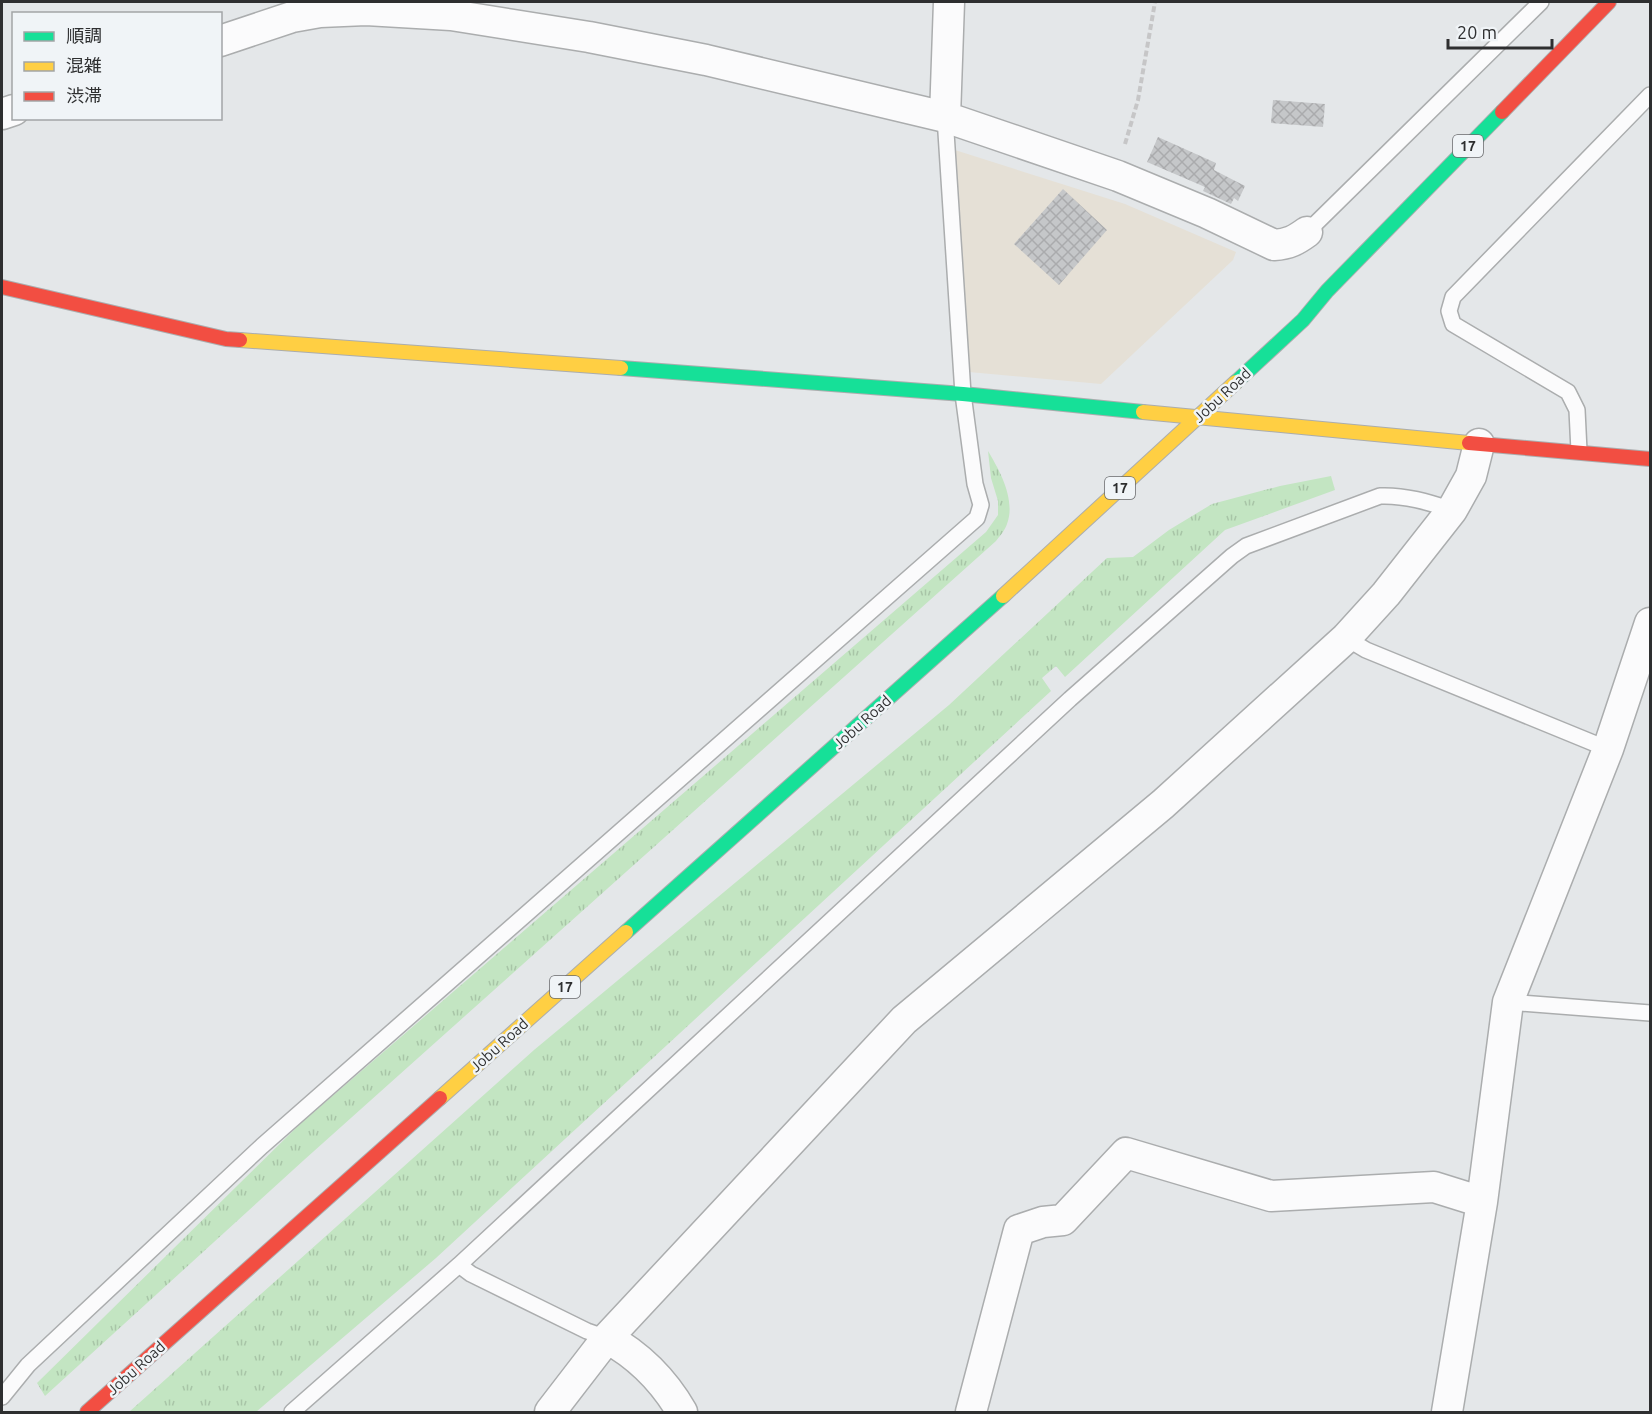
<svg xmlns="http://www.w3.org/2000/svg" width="1652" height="1414" viewBox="0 0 1652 1414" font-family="Ubuntu,'Noto Sans JP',sans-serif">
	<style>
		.commercial { fill: #e5e0d6 }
		.grass { fill: url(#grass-tufts) }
		.building { fill: url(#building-cross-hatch) }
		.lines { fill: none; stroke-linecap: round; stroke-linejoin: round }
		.lane-casing { stroke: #abadae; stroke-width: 18 }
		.street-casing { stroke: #abadae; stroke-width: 33 }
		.fast-casing { stroke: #abadae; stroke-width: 16 }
		.slow-casing { stroke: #abadae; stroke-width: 16 }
		.jam-casing { stroke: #abadae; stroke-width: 16 }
		.path { stroke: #c6c6c7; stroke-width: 4; stroke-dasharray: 6 3; stroke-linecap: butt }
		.lane { stroke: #fbfbfc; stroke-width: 15 }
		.street { stroke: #fbfbfc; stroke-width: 30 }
		.fast { stroke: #16e098; stroke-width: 14 }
		.slow { stroke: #ffcf43; stroke-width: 14 }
		.jam { stroke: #f24e42; stroke-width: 14 }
		.labels { text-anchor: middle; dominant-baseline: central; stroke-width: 5; stroke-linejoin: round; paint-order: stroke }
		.shield { fill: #f0f4f7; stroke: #686a6c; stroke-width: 1.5 }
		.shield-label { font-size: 14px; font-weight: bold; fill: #2e2f30 }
		.street-label { font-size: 15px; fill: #2e2f30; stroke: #f0f4f7 }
	</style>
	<defs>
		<pattern id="grass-tufts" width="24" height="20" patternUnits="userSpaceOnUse" patternTransform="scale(1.5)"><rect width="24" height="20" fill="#c3e5c2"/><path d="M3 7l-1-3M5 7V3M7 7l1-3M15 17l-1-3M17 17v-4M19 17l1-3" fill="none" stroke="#a8c5a7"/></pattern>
		<pattern id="building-cross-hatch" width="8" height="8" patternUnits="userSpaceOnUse" patternTransform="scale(1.5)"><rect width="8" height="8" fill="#c5c7c9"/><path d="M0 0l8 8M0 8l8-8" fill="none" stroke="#aaabad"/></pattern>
	</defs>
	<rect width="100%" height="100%" fill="#e4e7e9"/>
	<!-- commercial -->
	<path class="commercial" d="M955,150L1125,204L1236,252L1233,260L1101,384L969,372Z"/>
	<!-- grass -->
	<path class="grass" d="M988,451C1000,471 1016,500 1007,524C1005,530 1000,536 996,541L304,1160L45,1396L37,1383L300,1124L986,532L998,515V501L991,478Z
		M1331,476L1335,490L1225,530L1065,677L1056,666L1042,678L1051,691L436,1258L256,1412H129L534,1050L949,705L1107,558L1133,557L1169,530L1212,504L1280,486Z"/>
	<!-- building -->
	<path class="building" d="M1273,100L1325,104L1323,127L1271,123Z
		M1158,137L1216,163L1214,170L1245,186L1238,201L1234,198L1231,204L1203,191L1205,187L1147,162Z
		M1063,189L1107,230L1059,285L1014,244Z"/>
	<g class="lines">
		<defs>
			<path id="lane" d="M1307,232L1541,2
				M1579,451L1577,410L1568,392L1453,324L1449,311L1453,297L1650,95
				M1346,638L1366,650L1608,749
				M1508,1002L1650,1013
				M459,1265L471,1274L587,1331L607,1338
				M2,1397L28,1365L262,1146L977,518L981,505L975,484L963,394L945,117
				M292,1412L459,1265L1070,699L1232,556L1246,546L1380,496C1405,495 1428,502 1452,510"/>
			<path id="street" d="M220,41L292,17L320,12L366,10L451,15L589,37L706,60L945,117L1118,176L1207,213L1274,245C1289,244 1296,240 1307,232
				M2,114L14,110
				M945,117L949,2
				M607,1338C638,1355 664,1381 682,1412
				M550,1412L607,1338L904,1020L1163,804L1346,638L1386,594L1452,510L1471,476L1479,444
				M971,1412L1019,1230L1043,1222L1063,1220L1126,1153L1271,1196L1434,1187L1482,1202
				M1447,1412L1482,1202L1508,1002L1608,749L1650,623"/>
			<path id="fast" d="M621,368L963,394L1143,412
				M1236,382L1303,320L1327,291L1502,112
				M626,932L1003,596"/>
			<path id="slow" d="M240,340L621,368
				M1143,412L1469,443
				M1003,596L1236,382
				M440,1098L626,932"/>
			<path id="jam" d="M1502,112L1609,2
				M2,287L226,339L240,340
				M1469,443L1650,459
				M87,1412L440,1098"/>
		</defs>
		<!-- lane casing -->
		<use href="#lane" class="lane-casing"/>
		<!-- street casing -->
		<use href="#street" class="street-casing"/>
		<!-- fast casing -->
		<use href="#fast" class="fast-casing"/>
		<!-- slow casing -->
		<use href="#slow" class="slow-casing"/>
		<!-- jam casing -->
		<use href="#jam" class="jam-casing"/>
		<!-- path -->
		<path class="path" d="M1125,144L1138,100L1155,2"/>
		<!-- lane -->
		<use href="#lane" class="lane"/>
		<!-- street -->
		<use href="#street" class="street"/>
		<!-- fast -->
		<use href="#fast" class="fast"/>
		<!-- slow -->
		<use href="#slow" class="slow"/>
		<!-- jam -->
		<use href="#jam" class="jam"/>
	</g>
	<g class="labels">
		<!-- shield labels -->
		<g class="shield">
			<rect x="1453" y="135" width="30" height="22" rx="4.5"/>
			<rect x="1105" y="477" width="30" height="22" rx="4.5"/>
			<rect x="550" y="976" width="30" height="22" rx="4.5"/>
		</g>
		<g class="shield-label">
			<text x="1468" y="146">17</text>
			<text x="1120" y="488">17</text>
			<text x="565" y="987">17</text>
		</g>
		<!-- street labels -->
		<g class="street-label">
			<text transform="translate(1222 395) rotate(-43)">Jobu Road</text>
			<text transform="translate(862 722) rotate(-42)">Jobu Road</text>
			<text transform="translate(499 1045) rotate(-42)">Jobu Road</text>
			<text transform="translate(136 1368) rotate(-42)">Jobu Road</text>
		</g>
	</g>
	<!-- border -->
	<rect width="1652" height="1414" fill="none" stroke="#2e2f30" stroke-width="6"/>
	<!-- legend -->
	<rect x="12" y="12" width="210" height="108" fill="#f0f4f7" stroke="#a2a5a7" stroke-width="1.5"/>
	<rect x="24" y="32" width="30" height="9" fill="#16e098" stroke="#a2a5a7" stroke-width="1.5"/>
	<text x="66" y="42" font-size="18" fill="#2e2f30">順調</text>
	<rect x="24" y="62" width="30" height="9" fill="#ffcf43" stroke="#a2a5a7" stroke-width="1.5"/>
	<text x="66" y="72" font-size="18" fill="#2e2f30">混雑</text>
	<rect x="24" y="92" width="30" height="9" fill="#f24e42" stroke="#a2a5a7" stroke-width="1.5"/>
	<text x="66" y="102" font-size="18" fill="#2e2f30">渋滞</text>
	<!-- scale -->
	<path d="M1448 39v9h104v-9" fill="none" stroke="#2e2f30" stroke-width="3"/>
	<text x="1457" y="39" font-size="18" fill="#2e2f30" stroke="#f0f4f7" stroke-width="4.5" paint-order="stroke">20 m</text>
</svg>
